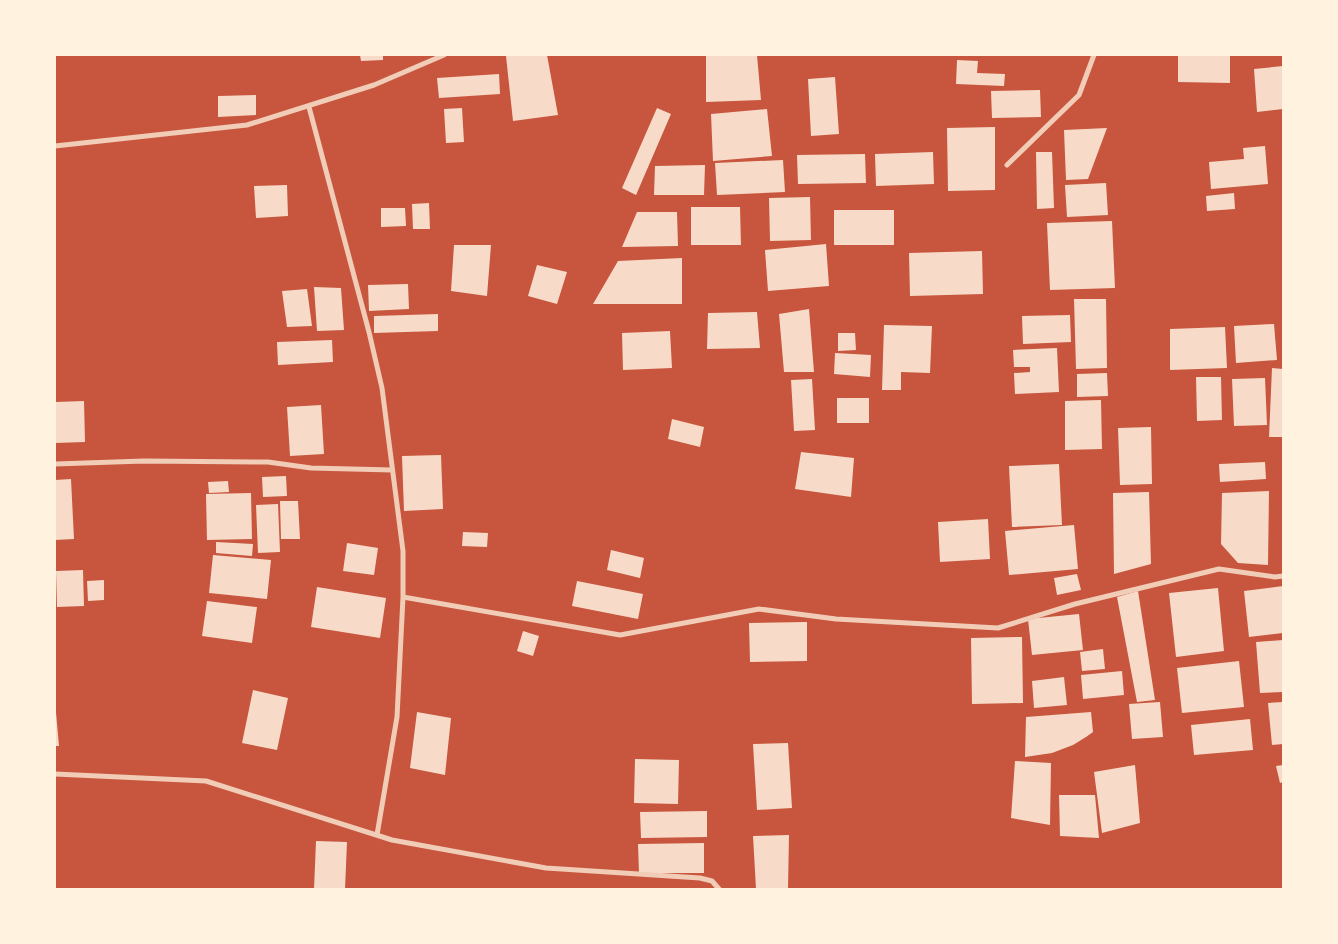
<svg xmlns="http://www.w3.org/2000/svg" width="1338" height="944" viewBox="0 0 1338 944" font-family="Arial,sans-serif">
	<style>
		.building { fill: #f7dbc8 }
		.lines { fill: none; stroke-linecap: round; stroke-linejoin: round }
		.minor { stroke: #f1ccb7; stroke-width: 5 }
	</style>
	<rect width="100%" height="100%" fill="#c8553d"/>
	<!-- building -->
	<path class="building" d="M360,55H383V60L361,61Z
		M511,55H547L558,115L513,121L506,56Z
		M706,55H757L761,100L706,102Z
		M1178,55H1230V83L1178,82Z
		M957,60L978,61L977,73L1005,74L1004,86L956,84Z
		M1283,66V109L1257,112L1254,69Z
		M499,74L500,94L439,98L437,78Z
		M835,77L839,134L811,136L808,79Z
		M1040,90L1041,117L992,118L991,91Z
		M256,95V115L218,117V96Z
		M462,108L464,142L446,143L444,109Z
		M657,108L671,114L636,195L622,188Z
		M767,109L772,156L713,161L711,114Z
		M995,127V190L948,191L947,128Z
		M1107,128L1088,179L1066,180L1064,130Z
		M1265,146L1268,184L1211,189L1209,162L1244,159L1243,148Z
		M933,152L934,184L876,186L875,154Z
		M1036,152H1052L1054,208L1037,209Z
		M865,154L866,183L798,184L797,155Z
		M783,160L785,192L717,195L715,163Z
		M705,165L704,195H654L655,166Z
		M1106,183L1108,215L1067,217L1065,185Z
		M287,185L288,216L256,218L254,186Z
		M1234,193L1235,209L1207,211L1206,196Z
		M810,197L811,240L770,241L769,198Z
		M429,203L430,229H413L412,204Z
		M691,207H740L741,245H691Z
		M381,208H405L406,226L381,227Z
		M834,210H894V245H834Z
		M637,212H677L678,246L622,247Z
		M1112,221L1115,288L1050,290L1047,223Z
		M826,244L829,286L768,291L765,250Z
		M454,245H491L487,296L451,291Z
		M982,251L983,294L910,296L909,253Z
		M682,258V304H593L618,261Z
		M537,265L567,272L557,304L528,296Z
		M408,284L409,309L369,311L368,285Z
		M314,287L341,288L344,330L317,331Z
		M307,289L312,326L287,327L282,291Z
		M1074,299H1106L1107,368L1076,369Z
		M809,309L814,372H784L779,314Z
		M757,312L760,348L707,349L708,313Z
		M438,314V331L374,333V316Z
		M1070,315L1071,342L1023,344L1022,316Z
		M1274,324L1277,360L1236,363L1234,326Z
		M884,325L932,326L930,373L901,372V390H882Z
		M1225,327L1227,368L1170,370V329Z
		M670,331L672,368L623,370L622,333Z
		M838,333H855L856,350L838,351Z
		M332,340L333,362L278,365L277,342Z
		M1057,348L1059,392L1015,394L1014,373L1030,372V367H1014L1013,350Z
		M835,353L871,355L870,377L834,374Z
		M1272,368L1283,369V437H1269Z
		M1107,373L1108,396L1077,397V374Z
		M1196,377H1221L1222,420L1197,421Z
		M1265,378L1267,425L1234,426L1232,379Z
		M812,379L815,430L794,431L791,380Z
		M837,398H869V423H837Z
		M1101,400L1102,449L1065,450V401Z
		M84,401L85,442L55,443V402Z
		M321,405L324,454L290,456L287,407Z
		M672,419L704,427L700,447L668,439Z
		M1151,427L1152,484L1120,485L1118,428Z
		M801,452L854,458L851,497L795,489Z
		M441,455L443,509L404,511L402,456Z
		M1265,462L1266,479L1220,482L1219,464Z
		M1059,464L1062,525L1012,527L1009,466Z
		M286,476L287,496L263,497L262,477Z
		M71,479L74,539L55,540V480Z
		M228,481L229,492L209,493L208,482Z
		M1269,491L1268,565L1238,563L1221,544L1222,493Z
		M1149,492L1151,564L1114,574L1113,493Z
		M251,493L252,539L207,540L206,494Z
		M280,501H298L300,539H281Z
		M278,504L280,552L258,553L256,505Z
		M988,519L990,559L940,562L938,522Z
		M1074,525L1078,569L1009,575L1005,531Z
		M463,532L488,533L487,547L462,546Z
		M216,542L253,544L252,556L216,553Z
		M347,543L378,548L374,575L343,571Z
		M611,550L644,558L640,578L607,570Z
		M213,555L271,560L267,599L209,593Z
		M83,570L84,606L57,607L56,571Z
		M1077,574L1081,590L1057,595L1054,578Z
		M104,580V600L88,601L87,581Z
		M577,581L643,594L638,619L572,606Z
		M1283,586V633L1249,637L1244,591Z
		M317,587L386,598L380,638L311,627Z
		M1218,588L1224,651L1176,657L1169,593Z
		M1138,591L1155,700L1137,702L1117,597Z
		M207,601L257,607L252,643L202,636Z
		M1079,614L1083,650L1032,655L1028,619Z
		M807,622V661L750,662L749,623Z
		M523,631L539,636L533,656L517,651Z
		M1022,637L1023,703L972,704L971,638Z
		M1283,640V692L1260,693L1256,642Z
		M1103,649L1105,669L1082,671L1080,652Z
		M1239,661L1244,707L1182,713L1177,668Z
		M1122,671L1124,695L1083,699L1081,675Z
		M1064,677L1067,705L1034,708L1032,681Z
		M253,690L288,698L277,750L242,743Z
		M55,701L59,746H55Z
		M1160,702L1163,737L1132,739L1129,704Z
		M1283,702V744L1272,745L1268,703Z
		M417,712L451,718L445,775L410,768Z
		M1091,712L1093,732L1086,737L1073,745L1052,753L1025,757L1026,717Z
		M1250,719L1253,750L1194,755L1191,725Z
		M788,743L792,808L757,810L753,744Z
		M635,759L679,760L678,804L634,803Z
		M1015,761L1051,763L1050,825L1011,818Z
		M1135,765L1140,823L1102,833L1094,772Z
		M1283,765V782L1280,783L1276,766Z
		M1059,795H1095L1099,838L1060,836Z
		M707,811V837L641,838L640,812Z
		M789,835L788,889H756L753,836Z
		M316,841L347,842L345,889H314Z
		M704,843V873H639L638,844Z"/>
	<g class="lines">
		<!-- minor -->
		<path class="minor" d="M309,107L369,332L382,388L403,551V597L397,717L377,835
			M55,146L247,125L374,85L444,55
			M1007,165L1079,95L1094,55
			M55,464L144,461L268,462L311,468L392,470
			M403,597L620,635L759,609L836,619L998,628L1075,604L1219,569L1275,577L1283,576
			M55,774L206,781L392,840L546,868L700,878L712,881L719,889"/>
	</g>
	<!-- border -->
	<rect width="1338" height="944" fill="none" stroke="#fff3e0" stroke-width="112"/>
</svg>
